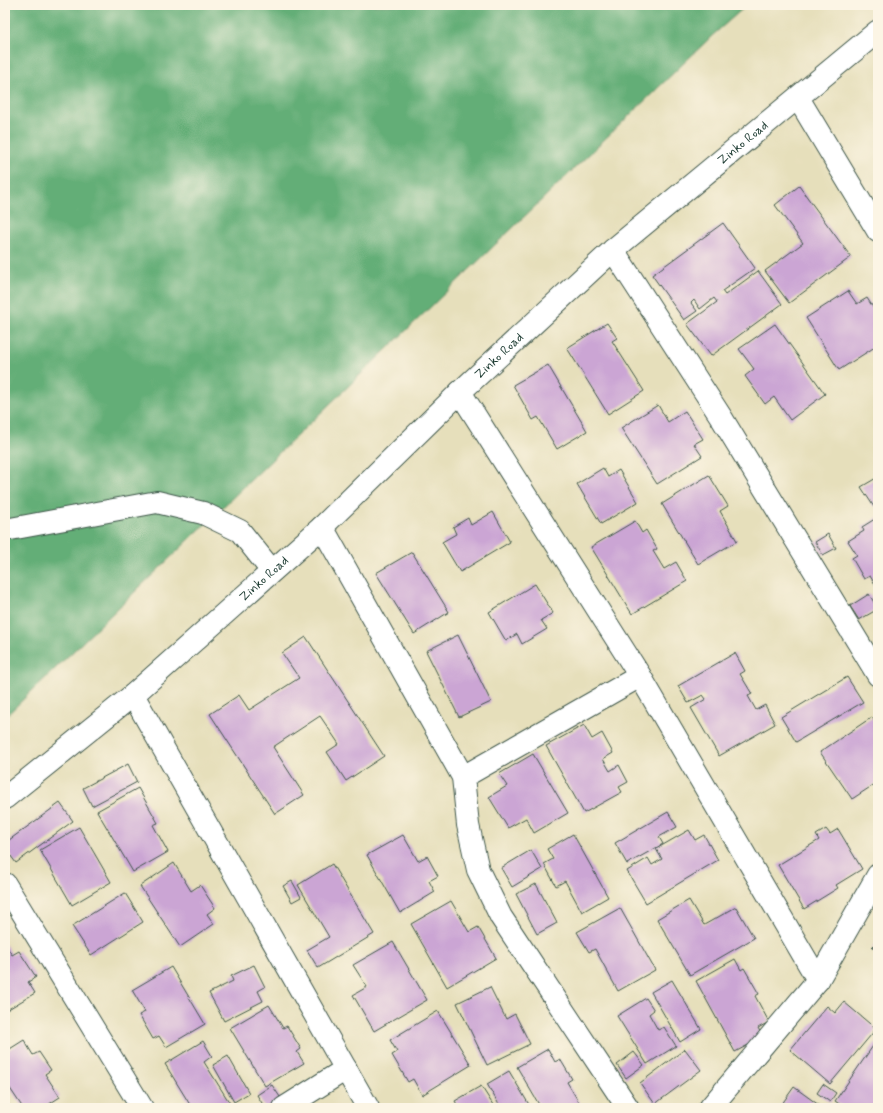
<svg xmlns="http://www.w3.org/2000/svg" width="883" height="1113" viewBox="0 0 883 1113" font-family="Mynerve,sans-serif">
	<style>
		.forest { fill: #63ae77; stroke: #417656 }
		.building { fill: #cba5d4 }
		.lines { fill: none; stroke-linecap: round; stroke-linejoin: round }
		.minor-casing { stroke: #3d5548; stroke-width: 24 }
		.minor { stroke: #fff; stroke-width: 22 }
		.labels { text-anchor: middle; dominant-baseline: central; stroke-width: 3; stroke-linejoin: round; paint-order: stroke }
		.street-label { font-size: 13px; fill: #1f3d34; stroke: #fcf5e5 }
	</style>
	<rect width="100%" height="100%" fill="#fcf5e5"/>
	<filter id="ink" filterUnits="userSpaceOnUse"><feTurbulence type="fractalNoise" baseFrequency=".025" numOctaves="2"/><feDisplacementMap in="SourceGraphic" scale="8" xChannelSelector="R" yChannelSelector="G"/><feConvolveMatrix kernelMatrix="1 2 1 2 8 2 1 2 1" color-interpolation-filters="sRGB"/></filter>
	<filter id="wash" filterUnits="userSpaceOnUse"><feTurbulence type="fractalNoise" baseFrequency=".012" numOctaves="4" result="noise"/><feDisplacementMap in="SourceGraphic" scale="16" xChannelSelector="R" yChannelSelector="G"/><feGaussianBlur stdDeviation="0.9" result="paint"/><feColorMatrix in="noise" values="0 0 0 0 0 0 0 0 0 0 0 0 0 0 0 0 0 1.4 0 .05"/><feComposite in="paint" operator="in"/></filter>
	<g filter="url(#wash)">
		<rect width="100%" height="100%" fill="#e6dfbb"/>
		<!-- forest -->
		<path class="forest" d="M5,5H747L713,35L5,717Z"/>
		<g id="blocks">
			<!-- building -->
			<path class="building" d="M799,186L851,257L789,303L765,271L803,243L775,205Z
				M723,223L755,268L722,291L725,295L758,271L782,304L711,356L687,324L717,302L714,298L700,309L694,300L691,303L697,311L684,320L652,275Z
				M848,291L857,304L867,298L878,315V345L839,370L806,318Z
				M607,323L617,338L612,341L644,391L608,414L567,348Z
				M775,324L825,394L790,420L774,397L765,404L745,376L754,369L739,349Z
				M548,365L587,431L557,449L538,417L533,420L513,385Z
				M658,405L668,422L685,411L703,439L694,444L702,456L657,484L621,428Z
				M603,468L608,477L619,470L638,502L601,524L577,484Z
				M709,475L728,506L720,511L737,541L698,564L662,504Z
				M878,477V504L874,507L861,487Z
				M493,512L510,542L460,572L442,542L456,534L453,527L468,518L471,525Z
				M878,517V589L870,576L864,579L852,558L857,555L848,541L864,531L862,527Z
				M635,521L642,533L646,530L657,549L653,551L664,569L676,562L687,581L632,614L591,547Z
				M828,534L836,548L823,555L815,542Z
				M412,552L449,612L414,634L376,573Z
				M535,584L553,613L541,620L547,629L522,644L517,634L506,641L489,612Z
				M869,594L878,609L859,620L850,606Z
				M458,635L491,702L459,717L426,651Z
				M306,637L384,756L346,781L327,752L339,744L320,716L273,747L304,795L275,814L210,714L239,695L249,710L299,678L282,653Z
				M735,653L745,671L740,674L752,694L748,696L756,710L765,705L775,724L719,756L691,708L706,699L703,695L688,703L678,686Z
				M847,677L863,702L796,742L781,717Z
				M872,717L878,727V782L852,799L820,752Z
				M584,725L592,739L602,733L613,753L603,759L610,771L619,765L628,782L619,787L622,792L584,813L546,746Z
				M533,754L568,813L534,833L526,818L508,828L489,797L507,786L499,774Z
				M128,764L137,782L92,806L83,788Z
				M138,788L158,823L153,825L168,852L133,872L97,811Z
				M60,803L73,821L16,863L5,848V843Z
				M668,812L677,827L659,837L663,844L627,864L615,843Z
				M79,827L111,882L72,905L40,850Z
				M826,829L830,834L838,829L862,869L836,885L838,888L804,909L778,865L819,840L816,835Z
				M689,830L695,840L704,835L718,860L646,903L627,871L648,858L652,865L662,859L656,849Z
				M573,834L608,897L582,912L565,881L556,886L544,864L553,859L547,849Z
				M403,835L418,861L427,856L438,876L429,881L435,892L400,913L367,855Z
				M531,850L542,869L512,887L501,868Z
				M174,863L191,891L200,885L215,908L207,914L214,924L180,947L140,886Z
				M332,864L374,934L318,968L307,950L329,937L298,885Z
				M292,881L301,897L292,902L283,886Z
				M536,884L557,923L537,934L516,894Z
				M125,893L143,922L91,955L72,926Z
				M689,900L704,925L736,907L754,938L690,975L657,919Z
				M451,901L469,932L478,927L496,958L447,987L411,924Z
				M620,908L655,970L618,991L595,949L589,952L577,932Z
				M878,941V952L872,947Z
				M393,942L427,1000L374,1031L353,995L367,987L353,965Z
				M5,944L12,955L19,951L36,977L28,982L35,993L5,1011Z
				M735,959L741,970L744,968L759,994L755,996L769,1022L758,1028L763,1037L735,1052L696,981Z
				M254,965L265,987L258,991L263,1001L224,1021L209,993L233,981L231,976Z
				M171,967L205,1024L166,1047L159,1036L153,1039L139,1015L145,1012L132,990Z
				M672,980L701,1029L680,1042L651,992Z
				M490,987L506,1019L515,1014L530,1044L487,1065L457,1003Z
				M646,998L654,1010L649,1014L658,1030L664,1027L676,1046L647,1064L617,1016Z
				M844,1002L876,1029L830,1084L790,1050L827,1006L835,1013Z
				M269,1005L283,1028L287,1026L301,1049L297,1052L304,1063L265,1086L230,1028Z
				M438,1011L471,1065L422,1095L413,1079L408,1082L392,1055L397,1052L390,1040Z
				M24,1040L33,1055L39,1052L51,1070L45,1074L60,1097L43,1108H23L5,1081V1052Z
				M203,1041L212,1056L204,1062L231,1105L227,1108H192L165,1064Z
				M875,1043L878,1045V1108H845L835,1101Z
				M548,1049L555,1062L560,1059L572,1079L567,1082L580,1104L573,1108H541L517,1067Z
				M685,1049L701,1070L655,1104L640,1083Z
				M634,1052L644,1065L626,1078L617,1065Z
				M228,1056L249,1093L234,1102L213,1065Z
				M509,1071L531,1108H501L487,1084Z
				M823,1084L836,1093L830,1102L817,1093Z
				M272,1085L282,1100L269,1108H265L257,1095Z
				M481,1086L495,1108H459L455,1101Z
				M794,1087L823,1108H779Z
				M5,1099L11,1108H5Z"/>
		</g>
	</g>
	<g filter="url(#ink)">
		<use href="#blocks" fill-opacity="0" stroke="#3d5548" stroke-width="1"/>
		<g class="lines">
			<defs>
				<g id="minor">
					<path d="M798,98L878,231"/>
					<path d="M613,250L721,417L878,675"/>
					<path d="M460,392L640,676L463,777"/>
					<path d="M322,527L463,777L468,825L478,870L501,917L628,1108"/>
					<path d="M5,530L157,502L203,513L240,531L272,571"/>
					<path d="M640,676L818,980L710,1108"/>
					<path id="s1" d="M133,695L322,527L460,392L613,250L878,31"/>
					<path d="M5,798L133,695L368,1108"/>
					<path d="M5,884L142,1108"/>
					<path d="M818,980L878,875"/>
					<path d="M284,1108L346,1069"/>
				</g>
			</defs>
			<!-- minor casing -->
			<use href="#minor" class="minor-casing"/>
			<!-- minor -->
			<use href="#minor" class="minor"/>
		</g>
	</g>
	<g class="labels">
		<!-- street labels -->
		<g class="street-label">
			<text stroke="none"><textPath href="#s1" startOffset="823">Zinko Road</textPath></text>
			<text stroke="none"><textPath href="#s1" startOffset="499">Zinko Road</textPath></text>
			<text stroke="none"><textPath href="#s1" startOffset="175">Zinko Road</textPath></text>
		</g>
	</g>
	<!-- margin -->
	<rect width="883" height="1113" fill="none" stroke="#fcf5e5" stroke-width="20"/>
</svg>
